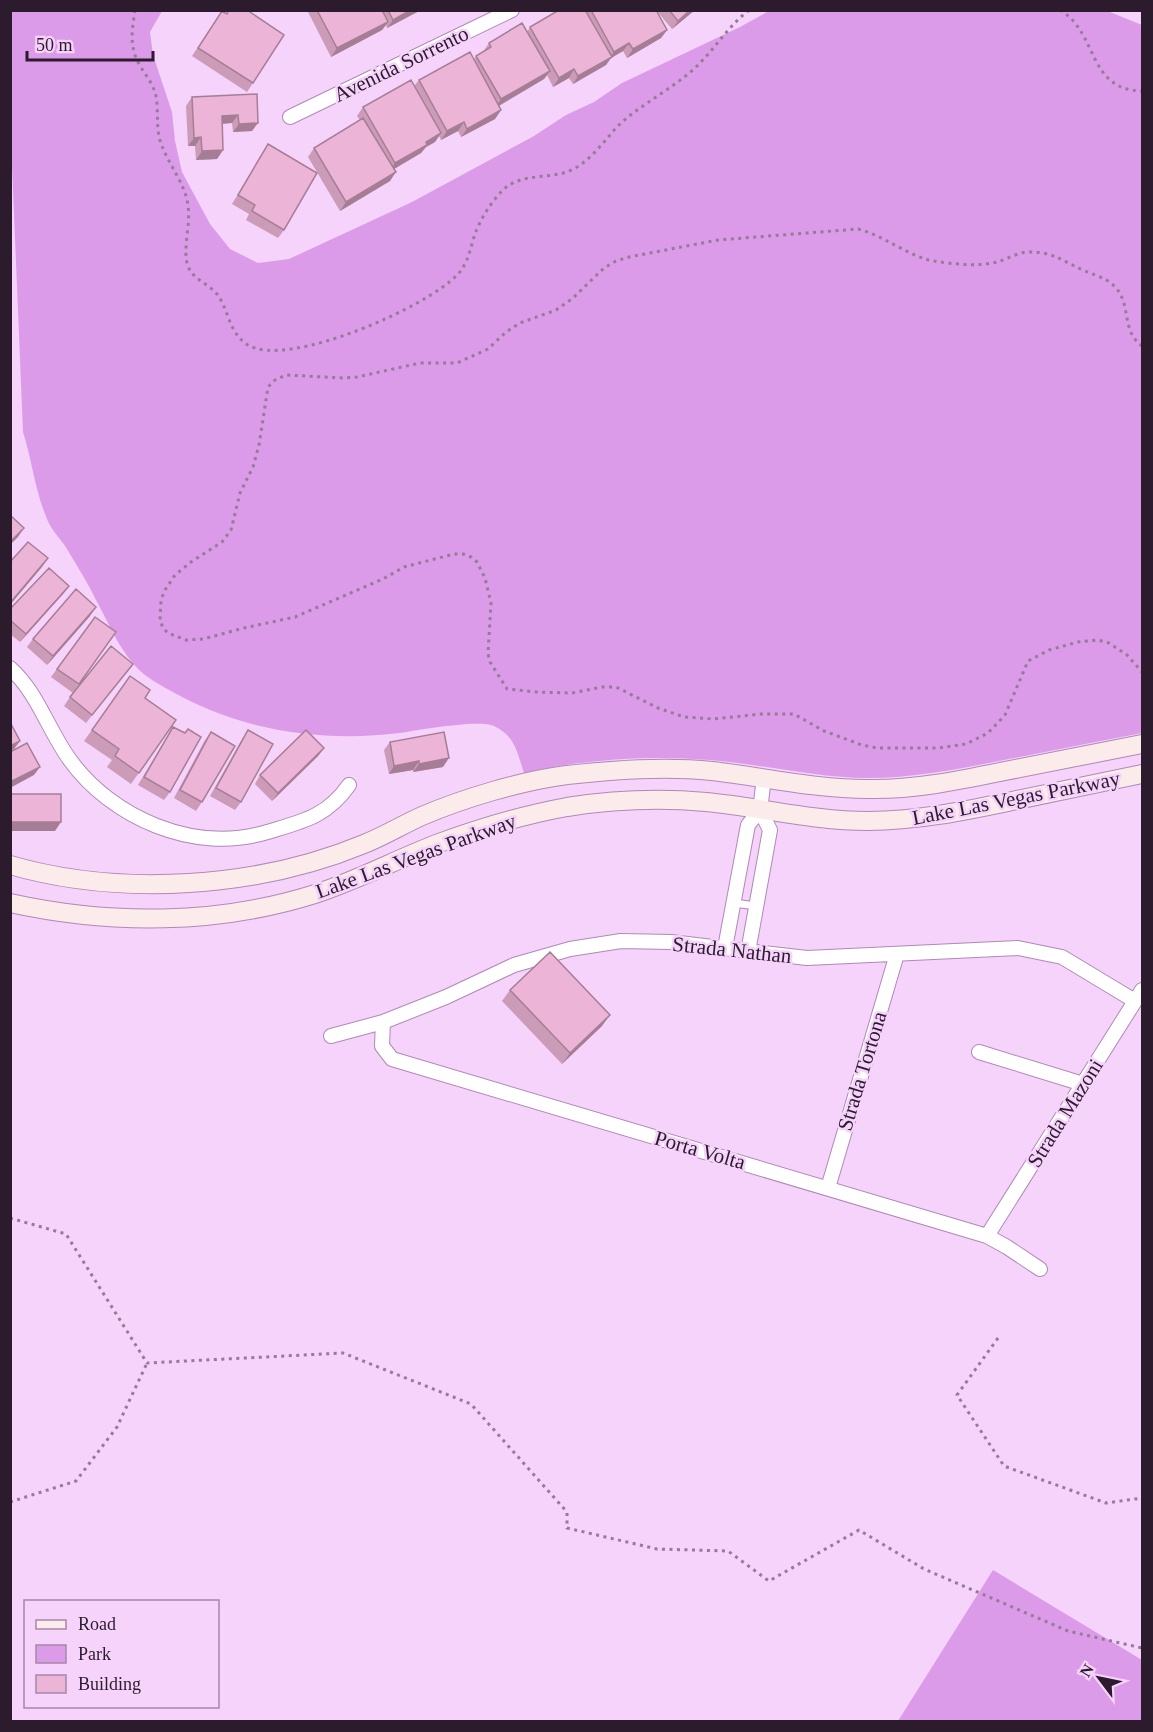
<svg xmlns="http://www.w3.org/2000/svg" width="1153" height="1732" viewBox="0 0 1153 1732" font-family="Georgia,serif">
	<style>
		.green { fill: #dc9be8 }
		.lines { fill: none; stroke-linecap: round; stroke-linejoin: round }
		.lane-casing { stroke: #b089b7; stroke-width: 9 }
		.street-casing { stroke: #b089b7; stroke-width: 16 }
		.secondary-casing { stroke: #b089b7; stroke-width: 20 }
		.path { stroke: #957b98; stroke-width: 3; stroke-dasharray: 3 4.5; stroke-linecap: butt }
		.lane { stroke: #fff; stroke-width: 7 }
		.street { stroke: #fff; stroke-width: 14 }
		.secondary { stroke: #fbebea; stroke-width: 18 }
		.wall { fill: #cb9bb8 }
		.shaded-wall { fill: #a57e96 }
		.building { fill: #ecb4d6; stroke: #a57e96; stroke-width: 1.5 }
		.labels { text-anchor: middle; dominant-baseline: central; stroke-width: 5; stroke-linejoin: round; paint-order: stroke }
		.street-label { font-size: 21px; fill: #2b1b2d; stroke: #f5d3fa }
	</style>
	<rect width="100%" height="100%" fill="#f5d3fa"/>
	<!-- green -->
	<path class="green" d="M1105,10L1142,25V733C1096,742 1050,751 1004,760C959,769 914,778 868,778C815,778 763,764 710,760C648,755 585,759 524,773C517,752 515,736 494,726C479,719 419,730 400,733C326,742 250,732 184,698C171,691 157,684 145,675C121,655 111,627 96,600C88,583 77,566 67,549C61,539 51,530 47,519C35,491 32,460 23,432L11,141L10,11H162L150,32L153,55L172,112L175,141L182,172L210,224L230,249L258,263L289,259L412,202L534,136L566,115L594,102L622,83L740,27L769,11Z
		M993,1570L1142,1660V1721H898Z"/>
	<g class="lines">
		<defs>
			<path id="lane" d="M734,903L756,906"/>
			<path id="street" d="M290,117L512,10
				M10,668C38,693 48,730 70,760C112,818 193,853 264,833C300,822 326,818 349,785
				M725,948L748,825L760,810L764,778
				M748,952L770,830L760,810
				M383,1022L382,1046L392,1059L987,1236L1007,1247L1040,1269
				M331,1036L383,1022L446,997L514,965L570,949L621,941L671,942L807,958L1018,948L1062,957L1135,1001
				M979,1052L1083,1084
				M828,1188L897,954
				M987,1236L1142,990"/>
			<path id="secondary" d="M10,865C121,897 258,888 364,844C384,836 402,825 422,816C464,798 521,781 567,775C614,770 664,766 712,771C764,777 815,789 868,789C912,790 956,781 1000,772C1047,763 1095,753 1142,744
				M10,903C110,925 217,925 315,894C358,880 397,859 439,843C480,828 523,815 567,807C612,800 661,798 706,802C760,807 813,821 868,821C917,821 964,811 1012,801C1055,792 1099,783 1142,774"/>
		</defs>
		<!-- lane casing -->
		<use href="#lane" class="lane-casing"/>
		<!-- street casing -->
		<use href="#street" class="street-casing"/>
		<!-- secondary casing -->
		<use href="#secondary" class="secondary-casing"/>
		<!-- path -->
		<path class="path" d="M135,10C132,30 129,46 139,64C145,75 153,83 156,96C159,112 155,129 162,146C169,165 186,185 188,206C191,224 182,250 188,266C193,280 208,283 217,294C229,310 229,334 248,345C288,369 427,307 457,275C468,264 470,249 475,234C480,220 491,202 502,191C522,170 554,182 577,167C595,156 606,138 620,124C645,101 677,87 701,62C717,45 730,25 749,10
			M1060,10C1098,32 1087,90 1142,91
			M1142,346C1118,328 1135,299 1108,281C1100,276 1091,274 1083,270C1062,261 1052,251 1027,252C1017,253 1007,259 997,262C978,267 953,264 933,261C906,255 885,236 858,229L718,240L629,257L616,261L604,268L573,298L556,310L520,323L506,332L488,349L457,363H420L357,377L343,378L286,375L275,380L268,387L259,445L253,467L240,493L231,530L222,542L191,562L175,575L165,590L161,600L160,620L163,628L168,633L186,640L203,639L244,628L295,617L383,579L404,567L454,554H463L471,557L477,562L485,578L491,603L488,654L490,662L507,689L536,692L572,693L602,687H616L658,708L684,717L713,719L761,714H794L824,731L862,745L877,748H938L966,744L988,733L1005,715L1028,661L1049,650L1078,642L1098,640L1109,643L1127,655L1142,672
			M10,1218L66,1234L147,1363L343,1353L471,1404L567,1512V1528L657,1549L728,1551L769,1581L859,1530L924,1569L1068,1631L1142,1648
			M998,1338L957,1395L1004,1466L1106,1503L1142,1498
			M10,1502L76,1481L117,1427L147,1363"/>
		<!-- lane -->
		<use href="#lane" class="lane"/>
		<!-- street -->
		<use href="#street" class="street"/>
		<!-- secondary -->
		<use href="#secondary" class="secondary"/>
	</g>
	<!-- wall -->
	<path class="wall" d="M307,10H421L387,28L386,25L382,30L331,57Z
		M559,10H656L667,30L661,38L627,58L623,51L611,58L606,65L573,84L569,78L553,87L547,75L544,79L499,106L501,110L495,119L461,137L458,131L441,140L439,136L435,142L426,147L421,153L394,169L390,181L340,211L308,157L314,148L360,120L357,116L363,107L414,86L419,80L474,59L476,56L483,52L489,43L527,32L530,27Z
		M656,10H695L672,29Z
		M216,20L253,83L247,92L192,56Z
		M257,94L252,131L233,132L232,123L222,124L223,150L217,159L196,160L195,146H188L186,106L192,97Z
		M268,144L284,230L278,238L246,220L249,214L232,204Z
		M69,586L63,594L20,642L10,634V609Z
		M90,616L47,665L27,647L33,639Z
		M95,617L116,632L73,693L51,677Z
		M133,664L86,723L64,706L70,697Z
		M130,676L145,698L176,720L131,784L107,767L112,760L84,741Z
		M173,727L170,792L164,800L138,785Z
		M248,730L241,802L235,810L210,796L242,739Z
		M211,732L202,802L196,811L174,798L205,740Z
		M390,742L443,767L413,772V770L389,774L384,750Z
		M324,748L318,756L272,801L255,784L260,775Z
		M510,990L602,1026L562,1064L502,1001Z"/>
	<!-- shaded-wall -->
	<path class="shaded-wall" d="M411,10H421L387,28L393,20Z
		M690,10H695L672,29L678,21Z
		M388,22L382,30L331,57L337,48Z
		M667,30L661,38L627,58L633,49Z
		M629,43L623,51L611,58L606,65L573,84L578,76L609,58L614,52Z
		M574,69L569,78L553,87L559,78Z
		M550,71L544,79L495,108L501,99Z
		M501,110L495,119L461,137L467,129Z
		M238,115L232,123L216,124L222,116Z
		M464,122L458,131L441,140L447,131Z
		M258,123L252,131L233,132L239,124Z
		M441,133L435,142L426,147L421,153L389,172L395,163L426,142Z
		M201,137L195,146H188L194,138Z
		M223,150L217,159L196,160L202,151Z
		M396,172L390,181L340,211L346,202Z
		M24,528L18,537L10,545V542Z
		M48,558L42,567L10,605V603Z
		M69,586L63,594L20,642L26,634Z
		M96,607L90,616L47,665L53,656Z
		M20,741L14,749L10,751V746Z
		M324,748L318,756L272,801L278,793Z
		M449,758L443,767L413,772L419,764Z
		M419,761L413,770L389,774L394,766Z
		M40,767L34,775L10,788V782Z
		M10,822H61L55,831H10Z
		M610,1015L602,1026L562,1064L570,1053Z"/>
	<!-- building -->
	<path class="building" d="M229,10H247L284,35L253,83L198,48L222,11L227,14Z
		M317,10H382L388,22L337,48Z
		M388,10H411L393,20Z
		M559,10H585L612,57L578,76L574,69L559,78L530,27Z
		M591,10H656L667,30L633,49L629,43L614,52Z
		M669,10H690L678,21Z
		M522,23L550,71L501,99L476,56L491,47L489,43Z
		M470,52L501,110L467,129L464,122L447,131L419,80Z
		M411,80L441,133L426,142L427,145L395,163L363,107Z
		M257,94L258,123L239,124L238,115L222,116L223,150L202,151L201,137L194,138L192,97Z
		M363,118L396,172L346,202L314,148Z
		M268,144L317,173L284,230L252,211L255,205L238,195Z
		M10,515L24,528L10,542Z
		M28,542L48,558L10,603V562Z
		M49,568L69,586L26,634L10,620V609Z
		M76,589L96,607L53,656L33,639Z
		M95,617L116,632L79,684L57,669Z
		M111,646L133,664L92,715L70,697Z
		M130,676L150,690L145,698L176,720L139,773L115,756L119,749L92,730Z
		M10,722L20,741L10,746Z
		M173,727L185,733L188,729L201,737L170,792L144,777Z
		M248,730L273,744L241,802L216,788Z
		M306,730L324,748L278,793L260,775Z
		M211,732L235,746L202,802L180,790Z
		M444,732L449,758L419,764V761L394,766L390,742Z
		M27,743L40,767L10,782V752Z
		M10,794H61V822H10Z
		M550,952L610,1015L570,1053L510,990Z"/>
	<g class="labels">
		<!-- street labels -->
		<g class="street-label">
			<text transform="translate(401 64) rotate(-26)">Avenida Sorrento</text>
			<text transform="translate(1016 798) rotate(-11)">Lake Las Vegas Parkway</text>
			<text transform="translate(416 856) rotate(-20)">Lake Las Vegas Parkway</text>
			<text transform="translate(732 950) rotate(6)">Strada Nathan</text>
			<text transform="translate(862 1071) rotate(-73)">Strada Tortona</text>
			<text transform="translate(1065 1113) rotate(-58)">Strada Mazoni</text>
			<text transform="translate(700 1150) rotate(16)">Porta Volta</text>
		</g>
	</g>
	<!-- border -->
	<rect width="1153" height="1732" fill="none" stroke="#2b1b2d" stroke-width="24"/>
	<!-- legend -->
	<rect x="24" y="1600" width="195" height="108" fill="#f5d3fa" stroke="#a489a8" stroke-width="1.5"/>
	<rect x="36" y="1620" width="30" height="9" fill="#fbebea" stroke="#a489a8" stroke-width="1.5"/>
	<text x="78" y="1630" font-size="18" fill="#2b1b2d">Road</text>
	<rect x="36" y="1645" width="30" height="18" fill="#dc9be8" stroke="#a489a8" stroke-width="1.5"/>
	<text x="78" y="1660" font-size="18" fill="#2b1b2d">Park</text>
	<rect x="36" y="1675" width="30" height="18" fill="#ecb4d6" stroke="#a489a8" stroke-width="1.5"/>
	<text x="78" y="1690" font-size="18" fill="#2b1b2d">Building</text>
	<!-- north arrow -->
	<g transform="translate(1099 1678) rotate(302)" stroke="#f5d3fa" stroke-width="4.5" paint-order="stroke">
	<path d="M0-4.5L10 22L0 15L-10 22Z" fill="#2b1b2d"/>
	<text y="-9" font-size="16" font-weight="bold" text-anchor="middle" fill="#2b1b2d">N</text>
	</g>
	<!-- scale -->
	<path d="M27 51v9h126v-9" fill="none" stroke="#2b1b2d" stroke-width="3"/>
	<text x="36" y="51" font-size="18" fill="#2b1b2d" stroke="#f5d3fa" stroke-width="4.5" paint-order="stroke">50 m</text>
</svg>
